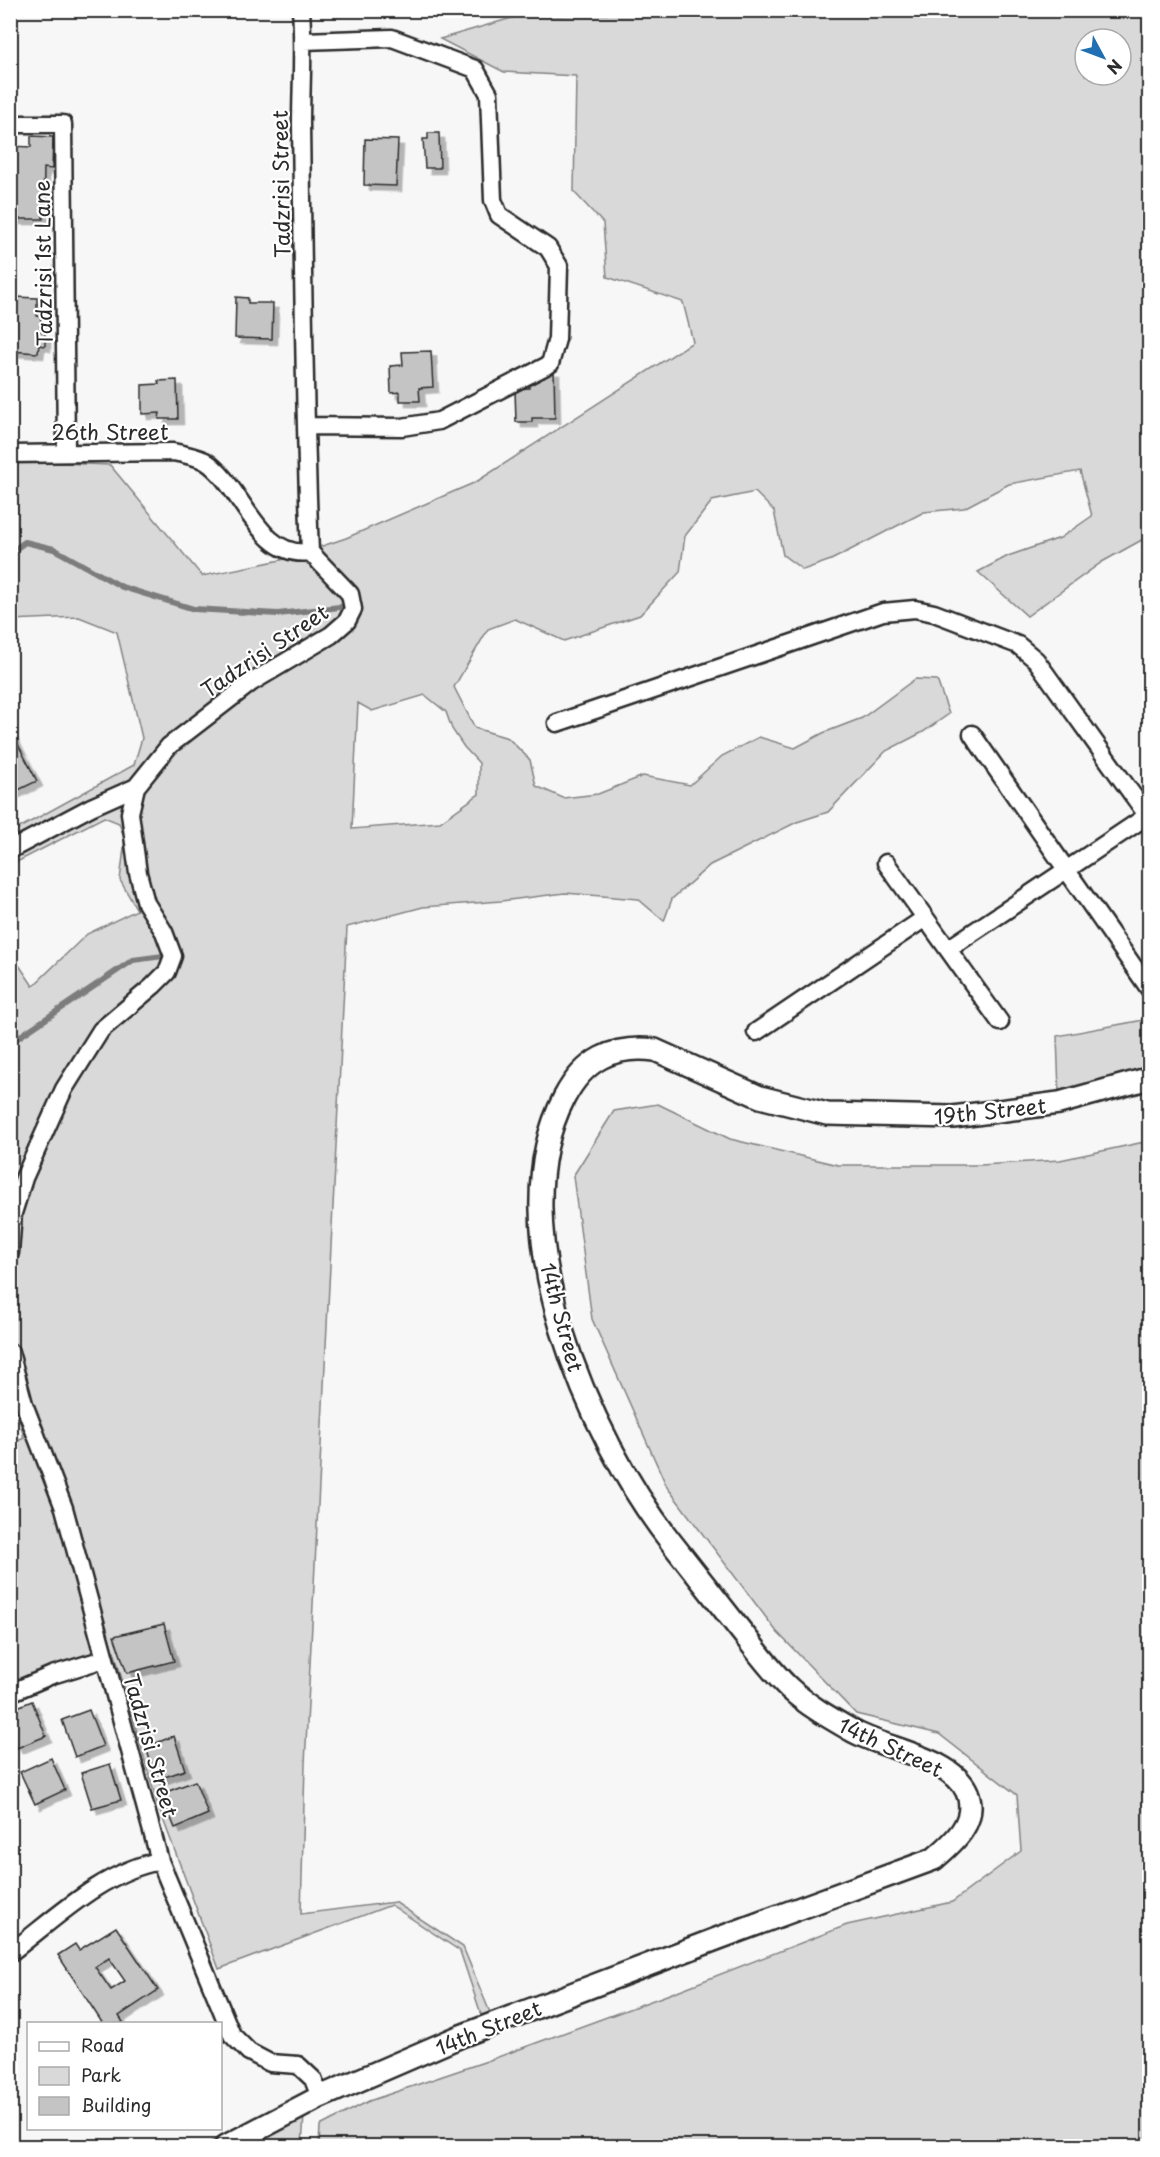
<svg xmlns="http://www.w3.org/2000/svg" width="1160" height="2157" viewBox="0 0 1160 2157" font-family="'Playpen Sans',sans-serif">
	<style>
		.green { fill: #d9d9d9; stroke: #828282; stroke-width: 1.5; fill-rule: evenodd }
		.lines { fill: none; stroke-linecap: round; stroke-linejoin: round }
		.stream { stroke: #7b7b7b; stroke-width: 6 }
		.building { fill: #c4c4c4; stroke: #2b2b2b; stroke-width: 1.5; fill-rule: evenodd; filter: url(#shadow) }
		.minor-casing { stroke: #2b2b2b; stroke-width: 21 }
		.tertiary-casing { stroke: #2b2b2b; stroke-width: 26 }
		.minor { stroke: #fff; stroke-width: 16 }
		.tertiary { stroke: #fff; stroke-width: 21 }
		.labels { text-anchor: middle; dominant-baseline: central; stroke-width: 4.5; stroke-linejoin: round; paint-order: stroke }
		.street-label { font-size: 21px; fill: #2b2b2b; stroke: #fff }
	</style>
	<defs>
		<filter id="shadow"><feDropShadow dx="5.5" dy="5.5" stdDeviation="0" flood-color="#0004"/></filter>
	</defs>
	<rect width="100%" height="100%" fill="#f7f7f7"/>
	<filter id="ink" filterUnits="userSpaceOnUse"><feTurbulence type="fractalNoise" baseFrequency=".0167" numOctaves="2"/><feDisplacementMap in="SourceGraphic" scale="12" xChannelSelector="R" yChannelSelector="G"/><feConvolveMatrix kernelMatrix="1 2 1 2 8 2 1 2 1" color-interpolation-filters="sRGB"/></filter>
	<g filter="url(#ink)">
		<!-- green -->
		<path class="green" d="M612,10L1149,11V536L1102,562L1027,616L978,572L1008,556L1060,538L1092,516L1080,471L1009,484L964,508L924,512L831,560L803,570L783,555L774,511L755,492L712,501L685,536L680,572L640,615L564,641L515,619L488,629L454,687L475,728L508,738L530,760L536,786L563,798L598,794L643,776L690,785L722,756L759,737L795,748L823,733L862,718L915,679L937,680L949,714L923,732L886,751L828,812L797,822L710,865L672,899L664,921L638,899L565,893L501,901L423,907L347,927L305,1764L301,1914L395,1902L463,1947L491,2015L305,2099L302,2146H203L238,2128L482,2017L460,1951L391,1905L219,1969L157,1803L114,1651L11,1685V1444L24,1438L10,1384V969L19,965L33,986L87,934L137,910L120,880L125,840L119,823L104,817L11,865L10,833L134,765L142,738L117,632L79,617L11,620V461L110,465L202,576L281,560L346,538L476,482L693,342L683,302L607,277L603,223L574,192L576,76L504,72L440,39L515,17L607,14ZM1085,39H1121V75H1085ZM425,695L446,712L452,729L464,747L479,763V794L440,822L352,829L358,703L372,711Z
			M1149,1019V1068L1059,1092L1057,1036Z
			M658,1104L730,1139L838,1165H981L1060,1160L1149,1141V2146H319L320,2126L369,2101L487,2061L667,1995L847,1925L952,1902L1021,1851L1017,1795L939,1734L856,1714L777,1632L667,1487L592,1319L573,1176L614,1111Z"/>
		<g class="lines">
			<!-- stream -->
			<path class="stream" d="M10,553L25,542L54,549L122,587L194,609L278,614L340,607
				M10,1043L133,960L163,956"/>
		</g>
		<!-- building -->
		<path class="building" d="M428,133H439L440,168H425L423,139H428Z
			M31,136L53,137L52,169L44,168L43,219H10V146L31,147Z
			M365,139L398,140L396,186L364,185Z
			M15,297L37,298V316L41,317L40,332H45V346L39,345L38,353L10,351V313H14Z
			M236,297L248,298V303H273L272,339L235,338Z
			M431,351L433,387L419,388L420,401H400V392L391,393L390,366L403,365L402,352Z
			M543,370H554L555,418H532V422H516L515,389L529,388V378H544Z
			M177,380L178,419H159L160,413L142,414V385L159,384L158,381Z
			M10,729L37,781L10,794Z
			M164,1624L174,1661L127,1673L114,1636Z
			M32,1701L46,1736L17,1748L10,1733V1710Z
			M89,1710L103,1746L75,1757L62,1720Z
			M174,1736L185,1770L156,1780L146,1747Z
			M51,1758L65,1790L35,1804L20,1772Z
			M110,1764L121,1800L92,1808L81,1773Z
			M195,1781L208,1814L175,1828L161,1794Z
			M116,1927L158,1990L119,2016L123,2022L120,2024H103L58,1955L75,1944L79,1950ZM109,1958L125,1981L111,1990L95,1967Z"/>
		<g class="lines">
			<defs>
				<path id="minor" d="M303,41L392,38L475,69L489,94L493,200L499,215L548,248L559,266L557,339L550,364L439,421L402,427L307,426
					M10,124H63L66,453
					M10,454L173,452C184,454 195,456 205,461C242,484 258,560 310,552
					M557,723L883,612L915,609L934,613L1018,645L1036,660L1147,815
					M972,734L1150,990
					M10,850L91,807L136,787
					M886,863L1000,1022
					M948,949L1150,814
					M756,1032L925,918
					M10,1253L13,1213L24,1178L64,1089L101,1030L153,986L167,972L173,956L164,932L146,903L138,873L130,813L136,787L169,746L217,709L252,682L331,635L347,621L353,609L350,594L310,552C304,409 303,267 301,124C301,86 304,48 301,10
					M10,1352L24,1404L64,1508L160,1861L232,2035L249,2052L270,2063L298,2065L313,2079L320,2097
					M10,1693L52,1675L104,1659
					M10,1953C56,1918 103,1871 160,1861"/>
				<path id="tertiary" d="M226,2146L320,2097L461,2036L719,1938L934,1859C953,1843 979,1821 967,1792C952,1757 882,1749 851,1730C830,1718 807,1705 789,1688C770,1670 754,1647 737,1626C715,1598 693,1570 671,1542C589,1438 497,1227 564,1098C584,1060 612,1045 655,1050L760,1097L827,1114L953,1117L1059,1103L1150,1078"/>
			</defs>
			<!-- minor casing -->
			<use href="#minor" class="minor-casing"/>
			<!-- tertiary casing -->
			<use href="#tertiary" class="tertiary-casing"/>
			<!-- minor -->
			<use href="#minor" class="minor"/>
			<!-- tertiary -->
			<use href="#tertiary" class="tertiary"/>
		</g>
	</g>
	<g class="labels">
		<!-- street labels -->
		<g class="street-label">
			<text transform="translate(280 184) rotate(-91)">Tadzrisi Street</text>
			<text transform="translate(42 263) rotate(-91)">Tadzrisi 1st Lane</text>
			<text x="110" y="431">26th Street</text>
			<text transform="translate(264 650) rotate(-34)">Tadzrisi Street</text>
			<text transform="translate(990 1110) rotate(-6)">19th Street</text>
			<text transform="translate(563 1317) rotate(75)">14th Street</text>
			<text transform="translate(152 1745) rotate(74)">Tadzrisi Street</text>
			<text transform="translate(891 1746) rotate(25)">14th Street</text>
			<text transform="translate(488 2027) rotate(-22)">14th Street</text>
		</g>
	</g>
	<!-- margin -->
	<rect width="1160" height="2157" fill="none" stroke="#fff" stroke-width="36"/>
	<rect x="18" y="18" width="1124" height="2121" fill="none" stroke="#2b2b2b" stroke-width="2" filter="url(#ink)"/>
	<!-- legend -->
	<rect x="27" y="2022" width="195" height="108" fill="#ffffff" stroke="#aaaaaa" stroke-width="1.5"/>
	<rect x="39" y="2042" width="30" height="9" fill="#ffffff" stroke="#aaaaaa" stroke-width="1.5"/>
	<text x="81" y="2052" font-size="18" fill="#2b2b2b">Road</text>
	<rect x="39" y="2067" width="30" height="18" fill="#d9d9d9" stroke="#aaaaaa" stroke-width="1.5"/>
	<text x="81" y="2082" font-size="18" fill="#2b2b2b">Park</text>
	<rect x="39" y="2097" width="30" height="18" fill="#c4c4c4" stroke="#aaaaaa" stroke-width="1.5"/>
	<text x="81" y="2112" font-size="18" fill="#2b2b2b">Building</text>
	<!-- north arrow -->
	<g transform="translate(1103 57) rotate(131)"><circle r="28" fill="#ffffff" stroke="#aaaaaa" stroke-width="1.5"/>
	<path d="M0-4.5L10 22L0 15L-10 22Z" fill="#1f6fb2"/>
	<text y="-9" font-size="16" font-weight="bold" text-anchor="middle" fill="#2b2b2b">N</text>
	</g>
</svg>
